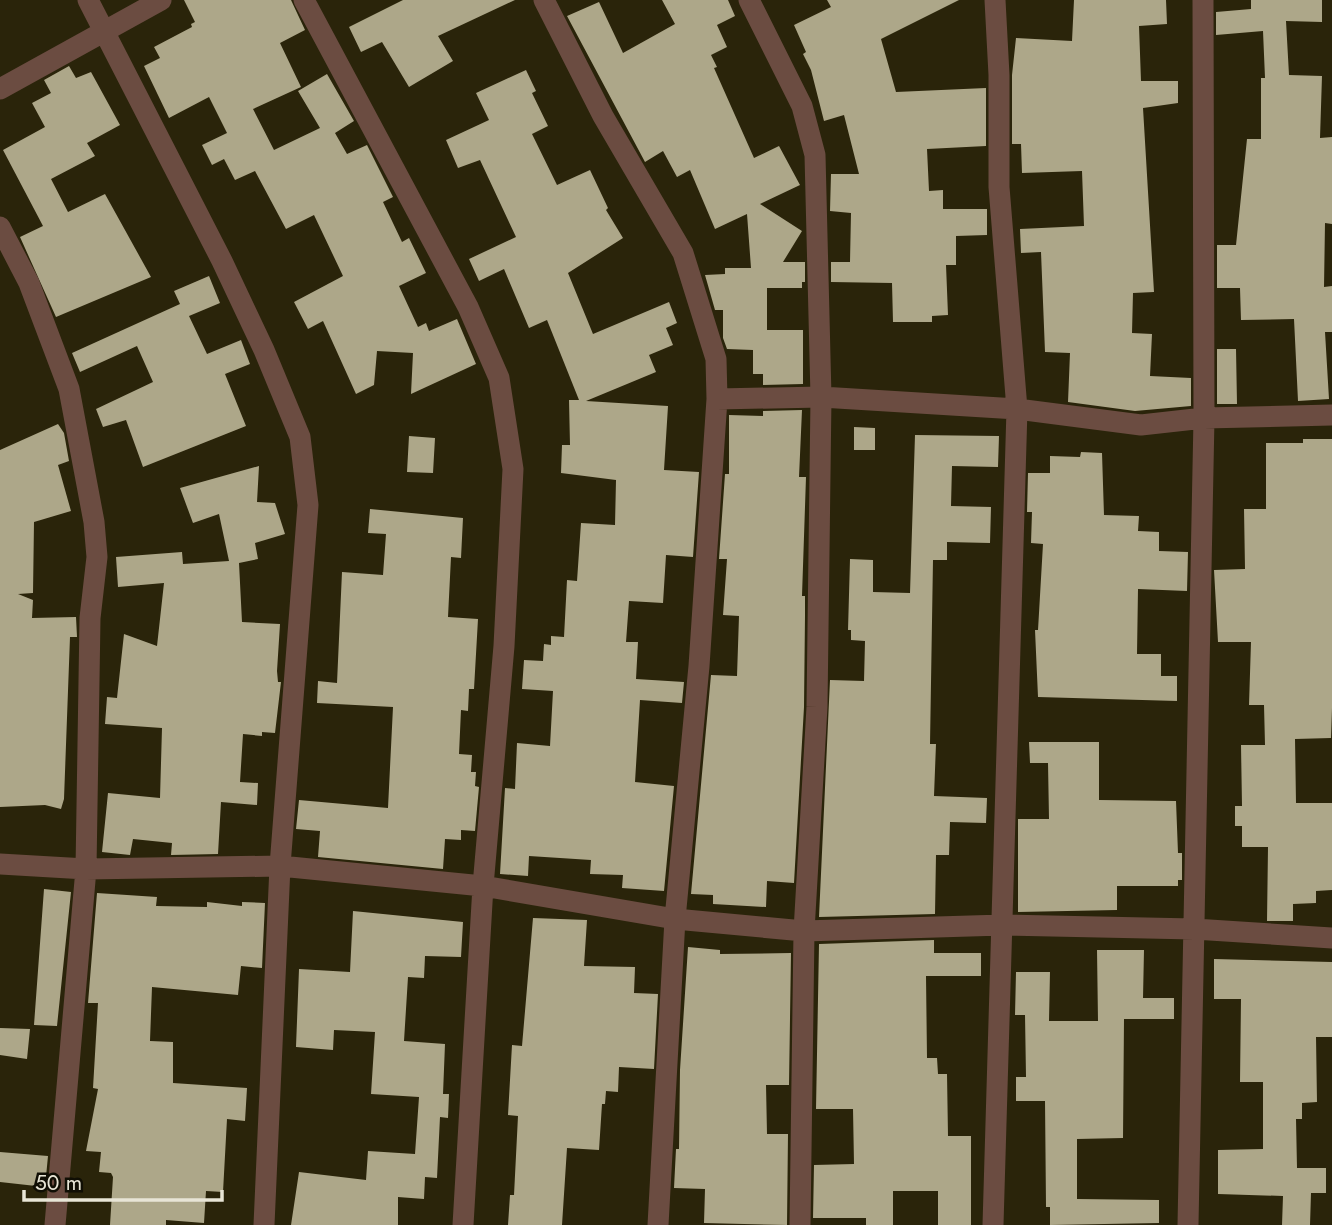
<svg xmlns="http://www.w3.org/2000/svg" width="1332" height="1225" viewBox="0 0 1332 1225" font-family="Jost,sans-serif">
	<style>
		.building { fill: #ada789 }
		.lines { fill: none; stroke-linecap: round; stroke-linejoin: round }
		.minor { stroke: #6b4c41; stroke-width: 21 }
	</style>
	<rect width="100%" height="100%" fill="#2a240a"/>
	<!-- building -->
	<path class="building" d="M184,0H291L305,30L280,43L301,87L253,109L274,150L320,128L298,91L327,74L354,121L335,133L347,154L367,145L393,197L383,202L402,242L409,238L426,273L399,286L418,327L426,323L429,331L457,319L476,364L411,394L413,353L377,351L374,385L356,394L323,321L308,329L294,302L343,276L314,215L286,229L255,171L235,180L224,159L212,165L202,145L227,133L209,97L169,118L144,66L160,58L154,47L192,27L191,24L195,22Z
		M403,0H515L438,36L453,61L409,87L382,42L361,52L349,27Z
		M662,0H728L735,16L717,25L727,47L711,55L717,67L714,68L754,158L779,146L800,185L760,204L802,231L783,262H805V282H802V288H767V330H803V384L763,385V374H753V350L727,349L723,338V310H715L705,275L725,274V268H751L747,214L715,229L690,170L677,177L663,151L645,162L567,16L599,2L623,53L675,24Z
		M827,0H959L881,39L896,92L986,88V146L927,149L929,191L943,190V209H987V235L956,236V265H946L948,315L932,316V322H893L892,283L831,282V262H850L851,213L830,211L831,174H859L844,115L824,121L811,70L803,54L806,52L794,25L831,7Z
		M1074,0H1166L1167,24L1139,26L1141,81H1178V103L1143,108L1154,292L1133,293L1132,333L1152,334L1150,376L1191,378V406L1135,411L1068,402L1070,353L1045,352L1041,252L1021,253L1020,229L1084,226L1082,171L1022,173L1021,144H1012V75L1016,38L1072,41Z
		M1251,0H1322V22L1286,21L1289,75L1322,76L1320,138L1332,137V224L1325,223L1324,287L1332,286V332H1325L1329,399L1298,401L1294,319L1241,320L1240,288H1217V245H1236L1247,139H1261V78H1265L1263,31L1216,35V12L1251,9Z
		M69,66L76,78L91,72L120,125L87,143L95,156L51,179L68,212L105,194L151,277L56,317L20,237L43,226L3,150L45,127L32,103L51,93L44,80Z
		M526,70L536,91L532,93L548,126L532,134L557,185L590,170L608,208L606,210L623,238L568,273L593,334L669,302L677,323L666,328L673,345L649,355L656,372L586,401L668,406L664,470L699,472L693,557L666,555L663,603L629,601L626,642H638L636,679L684,682L682,703L640,700L635,782L674,786L664,891L622,888L623,875L590,874L591,860L529,856L528,876L500,874L505,788L515,789L517,743L550,746L553,691L522,689L524,660L543,661L544,644L551,645V636L564,637L567,580L577,581L581,523L615,525L616,480L561,473L562,445H570L569,400H579L547,320L529,328L504,269L479,281L469,259L516,237L480,160L458,168L446,140L489,120L476,93Z
		M209,276L220,303L189,316L207,354L241,340L250,364L225,374L246,426L143,467L126,420L103,427L96,409L153,382L137,346L80,372L72,353L180,304L174,291Z
		M1217,349H1236L1237,404H1217Z
		M802,410L799,477H806L802,596H805V616L804,707L794,883L767,881L766,907L713,904V895L691,894L711,675L737,676L739,616L723,615L727,559H719L725,474H729V415L763,416V411Z
		M58,424L64,433L69,461L58,465L71,511L34,522L33,593L18,594L33,600L32,618L76,617L77,637H70L64,799L61,809L45,805L0,807V450Z
		M854,427L875,428V450H854Z
		M915,435L999,436L998,467L952,466L951,506L991,507L990,543L947,542V560H933L930,744H936L934,796L987,798L986,823L950,822L949,855H936L935,914L819,917L830,680L864,681L865,641L851,640V630H848L850,559L873,560V592L910,593Z
		M409,436L435,438L433,473L407,472Z
		M1303,439H1332V708L1331,738L1295,739L1296,803H1332V890L1316,891V903L1293,904V921H1267L1268,847H1242V826H1235V806H1242L1241,745H1265L1264,705H1249L1251,642H1218L1214,570L1245,569L1244,509H1266V443H1303Z
		M1081,452L1102,453L1104,515L1139,516L1138,531L1159,532V551L1188,552L1187,591L1138,589L1137,654H1161V676H1177V701L1038,697L1035,630H1038L1043,544L1031,543L1032,512H1027L1028,473H1050V456L1080,457Z
		M259,466L257,502L275,503L285,534L255,543L258,559L239,563L242,622L280,624L277,671L278,682H281L275,733L262,732V736L243,734L240,782L258,783L257,805L221,802L218,854L171,855L172,843L133,839L130,855L102,852L108,793L160,798L162,728L105,724L107,697L117,698L124,634L157,646L164,583L118,587L116,557L182,552L183,564L229,561L219,514L193,523L180,488Z
		M370,509L463,518L461,558L451,557L448,617L478,619L474,689H469L468,711L461,710L459,754L472,755L471,772H476L475,786L479,787L475,831L461,830V840L445,839L443,869L318,857L320,831L296,829L299,800L388,808L393,707L317,703L318,681L337,683L342,572L383,575L386,534L368,533Z
		M1029,742H1099V800L1176,801L1178,853H1182V880H1178V886H1117V910L1018,912V819H1049L1048,763H1030Z
		M44,889L71,892L57,1026L34,1025Z
		M97,893L157,897L156,906L207,907V902L242,906V902L265,903L262,968L241,966L238,995L152,987L150,1041L173,1042V1083L247,1088L245,1121L227,1119L223,1192L206,1191L204,1223L166,1220V1225H110L113,1177L111,1173L99,1172L101,1152L86,1151L98,1089L93,1088L98,1003H88Z
		M353,911L463,922L461,957L425,956L424,978L408,977L404,1041L445,1044L443,1094H449L448,1118L440,1117L437,1178L425,1177L424,1199L398,1197V1225H291L299,1172L366,1180L368,1151L415,1154L419,1097L371,1094L375,1032L334,1030L333,1050L296,1047L299,969L350,972Z
		M533,918L587,920L584,966L635,967L634,993L658,994L654,1069L619,1067L618,1092L606,1091L605,1104H602L599,1150L567,1148L562,1225H508L510,1195H514L518,1116L508,1115L512,1045L522,1046Z
		M934,940V953H981V976H926L927,1058H937L938,1074H947L948,1136H971V1225H938V1191H893V1225H866V1218H813L814,1165L854,1164L853,1109H816L819,944Z
		M688,947L720,950V954L791,953L789,1085H766L767,1134H788L787,1225L704,1223L705,1189L674,1188L676,1149H679L680,1070Z
		M1097,950H1144L1143,998H1174V1019H1124L1123,1138L1077,1139V1199L1159,1200V1223L1050,1225V1207H1046L1045,1101H1016V1077H1026L1025,1015H1015L1016,972H1050L1049,1021H1098Z
		M1214,959L1332,962V1037H1316L1317,1102L1302,1103V1119H1296L1297,1168H1326V1193H1311L1310,1225H1282L1283,1196L1218,1194V1150L1263,1149V1082H1240L1241,999H1214Z
		M0,1028L30,1029L27,1059L0,1055Z
		M0,1152L48,1156L45,1187L0,1182Z"/>
	<g class="lines">
		<!-- minor -->
		<path class="minor" d="M88,0L222,261L264,350L300,437L308,505L280,866L264,1225
			M304,0L468,307L499,378L513,469L504,646L483,886L463,1225
			M544,0L603,116L683,253L716,359L717,399L699,666L675,919L658,1225
			M749,0L802,106L815,155L821,397L817,707L804,931L800,1225
			M0,89L161,0
			M0,227L29,283L69,389L94,522L97,557L90,618L86,869L55,1225
			M717,399L821,397L1017,409L1141,425L1204,418L1332,415
			M0,864L86,869L280,866L483,886L675,919L804,931L1003,925L1194,929L1332,938
			M993,1225L1017,409L999,187V75L995,0
			M1188,1225L1204,418L1203,0"/>
	</g>
	<!-- scale -->
	<path d="M24 1190v10h198v-10" fill="none" stroke="#e8e5d6" stroke-width="3.5"/>
	<text x="35" y="1190" font-size="21" fill="#e8e5d6" stroke="#100e04" stroke-width="5" paint-order="stroke">50 m</text>
</svg>
